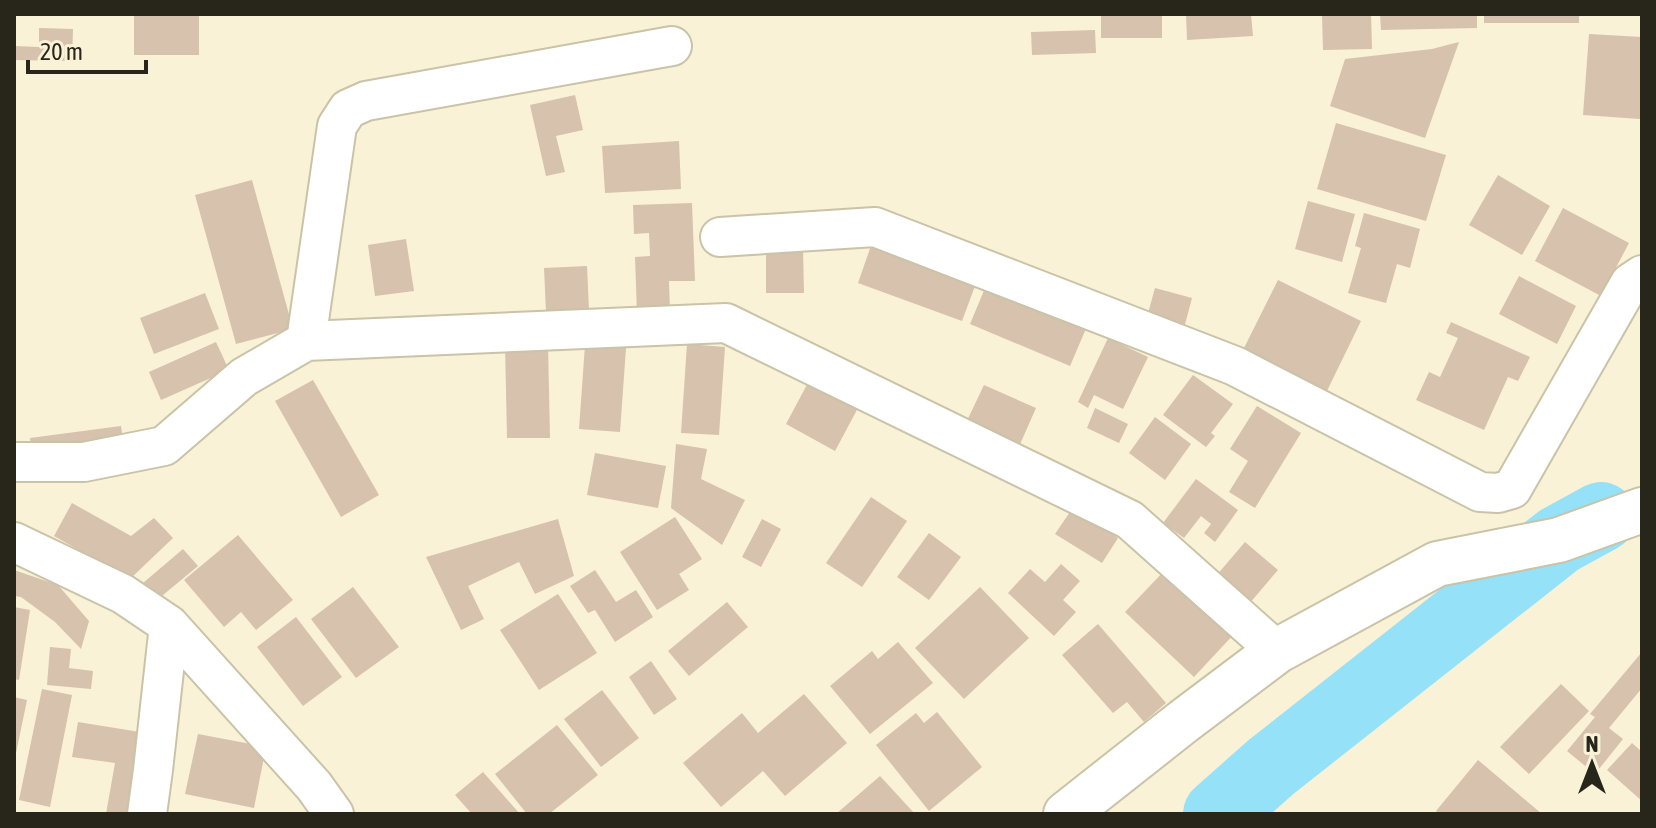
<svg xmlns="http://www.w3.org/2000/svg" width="1656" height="828" viewBox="0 0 1656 828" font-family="'Asap Condensed',sans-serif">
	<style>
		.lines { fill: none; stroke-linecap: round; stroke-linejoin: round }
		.river { stroke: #95e1f8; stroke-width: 70 }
		.building { fill: #d6c2ad }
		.minor-casing { stroke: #c9c3a8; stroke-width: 42 }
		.tertiary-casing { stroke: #c9c3a8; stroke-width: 48 }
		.minor { stroke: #fff; stroke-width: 38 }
		.tertiary { stroke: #fff; stroke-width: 44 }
	</style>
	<rect width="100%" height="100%" fill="#f9f2d6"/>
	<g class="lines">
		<!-- river -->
		<path class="river" d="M1218,814L1271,767L1559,540L1601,517"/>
	</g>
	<!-- building -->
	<path class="building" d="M134,14H199V55H134Z
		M1101,14H1162V38H1101Z
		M1186,14H1251L1253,36L1187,40Z
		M1322,14H1371L1372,49L1323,50Z
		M1380,14H1477V28L1381,30Z
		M1484,14H1579V23H1484Z
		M39,28L73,29L72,61L14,60V46L39,47Z
		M1095,30L1096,53L1032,55L1031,32Z
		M1589,34L1642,37L1640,119L1583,115Z
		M1459,42L1425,138L1330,106L1345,59L1432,49Z
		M575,95L583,130L556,136L565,172L546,176L530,105Z
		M1336,123L1446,155L1426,221L1317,189Z
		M679,141L681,189L605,193L602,146Z
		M1498,175L1550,206L1522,255L1469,225Z
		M252,180L293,329L236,344L195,195Z
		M1308,201L1355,214L1342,262L1295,249Z
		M692,203L695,281H669L670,312L637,314L635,257L650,256L649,233L634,234L633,205Z
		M1563,208L1629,243L1601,296L1535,261Z
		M1364,213L1420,229L1410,268L1397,264L1386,303L1348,293L1361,248L1355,246Z
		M406,239L414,291L375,296L368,245Z
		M873,240L978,278L962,321L858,283Z
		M803,248L804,293H766V249Z
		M587,266L589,310L546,312L544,268Z
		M1519,276L1576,306L1557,344L1499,314Z
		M1278,280L1361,321L1325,395L1241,354Z
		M988,281L1088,324L1070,366L970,324Z
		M1155,288L1192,298L1184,328L1147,317Z
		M205,293L219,329L154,354L140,318Z
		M1451,322L1530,357L1518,381L1508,377L1484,430L1416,400L1429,372L1440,377L1458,338L1446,333Z
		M1108,338L1148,357L1123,409L1094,395L1088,408L1078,402Z
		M216,342L229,370L161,400L149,372Z
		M505,344H548L550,438H507Z
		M687,344L725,347L719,435L681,433Z
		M585,345L626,348L620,432L579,429Z
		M1193,375L1233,404L1211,433L1215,436L1206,447L1163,415Z
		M810,379L859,406L835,451L786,424Z
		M313,380L379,495L341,517L275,401Z
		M984,385L1036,408L1017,451L964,427Z
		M1257,406L1301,433L1255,508L1229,492L1248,461L1230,449Z
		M1095,408L1128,424L1119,443L1087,428Z
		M1155,417L1191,444L1165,480L1129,453Z
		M121,426L124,447L33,459L30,438Z
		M676,444L707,449L701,479L745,500L722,545L671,508Z
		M595,453L666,466L658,508L587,495Z
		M1196,479L1238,510L1215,542L1204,533L1211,524L1201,516L1184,538L1163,523Z
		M871,497L907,521L862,587L826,563Z
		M72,503L131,536L154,518L173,538L130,579L54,536Z
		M1072,509L1118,538L1102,563L1055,534Z
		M675,517L702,559L679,574L689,590L657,610L620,552Z
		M558,519L574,576L535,594L519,562L468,586L484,619L461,630L426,557Z
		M762,519L781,529L761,567L742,557Z
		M929,533L961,557L929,600L897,577Z
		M238,535L293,600L256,630L241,612L224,627L184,580Z
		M1245,542L1278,570L1243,611L1210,583Z
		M183,549L198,566L157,600L143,583Z
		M1061,564L1080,581L1063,600L1076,612L1054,636L1008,593L1030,569L1045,582Z
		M1167,568L1235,633L1194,677L1125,612Z
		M14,570L58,585L89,621L81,649L55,622L21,597L14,596Z
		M595,570L616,602L636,590L653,617L615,642L595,610L588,613L570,586Z
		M353,587L399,647L356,678L311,619Z
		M980,587L1029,638L964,699L915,648Z
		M558,594L597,653L539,690L500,630Z
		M727,602L748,627L689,676L668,651Z
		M14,607L30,610L19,680L14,679Z
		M296,617L342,677L303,706L257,647Z
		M1098,624L1166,703L1144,722L1127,702L1113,713L1062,655Z
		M898,642L933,683L870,734L830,686L872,651L878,659Z
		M50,647L71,649L69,668L93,671L91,689L47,685Z
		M1642,652V688L1609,728L1623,739L1595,774L1567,751L1595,717L1590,714Z
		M651,661L677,699L654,715L629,677Z
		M1561,684L1589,711L1529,774L1500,747Z
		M42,689L72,695L50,807L19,800Z
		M602,690L639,738L601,767L564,719Z
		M804,694L847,743L785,796L763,771L721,807L683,763L742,713L758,733Z
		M14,697L27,700L15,758H14Z
		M937,712L982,767L929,811L876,745L916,713L924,723Z
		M78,722L146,733L133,814H106L115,763L72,757Z
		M557,725L598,775L549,814H527L495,774Z
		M198,734L266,747L254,808L185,794Z
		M1632,743L1642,752V801L1607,770Z
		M1478,760L1542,814H1439L1436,811Z
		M483,772L520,814H472L455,795Z
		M880,776L915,814H836Z"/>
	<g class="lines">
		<defs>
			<path id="minor" d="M720,237L875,227L1235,366L1480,492L1498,493L1512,489L1630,283L1642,275
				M306,341L337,126L348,109L366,101L672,46
				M14,462H84L164,446L244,377L306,341L726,323L1130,520L1277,651
				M14,542L123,594L169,625L314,786L334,814
				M147,814L153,770L169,625"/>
			<path id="tertiary" d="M1066,814L1184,721L1277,651L1437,564L1559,540L1642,510"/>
		</defs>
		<!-- minor casing -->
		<use href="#minor" class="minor-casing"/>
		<!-- tertiary casing -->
		<use href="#tertiary" class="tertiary-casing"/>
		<!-- minor -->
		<use href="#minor" class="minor"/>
		<!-- tertiary -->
		<use href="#tertiary" class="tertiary"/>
	</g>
	<!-- border -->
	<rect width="1656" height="828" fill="none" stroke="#28251b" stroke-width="32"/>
	<!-- north arrow -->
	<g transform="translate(1592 764)" stroke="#f9f2d6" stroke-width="6" paint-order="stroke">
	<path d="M0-6L14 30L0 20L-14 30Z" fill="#28251b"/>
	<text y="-12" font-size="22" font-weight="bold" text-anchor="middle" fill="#28251b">N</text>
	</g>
	<!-- scale -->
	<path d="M28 60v12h118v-12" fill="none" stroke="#28251b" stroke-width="4"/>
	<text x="40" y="60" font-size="24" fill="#28251b" stroke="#f9f2d6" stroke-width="6" paint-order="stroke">20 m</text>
</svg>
